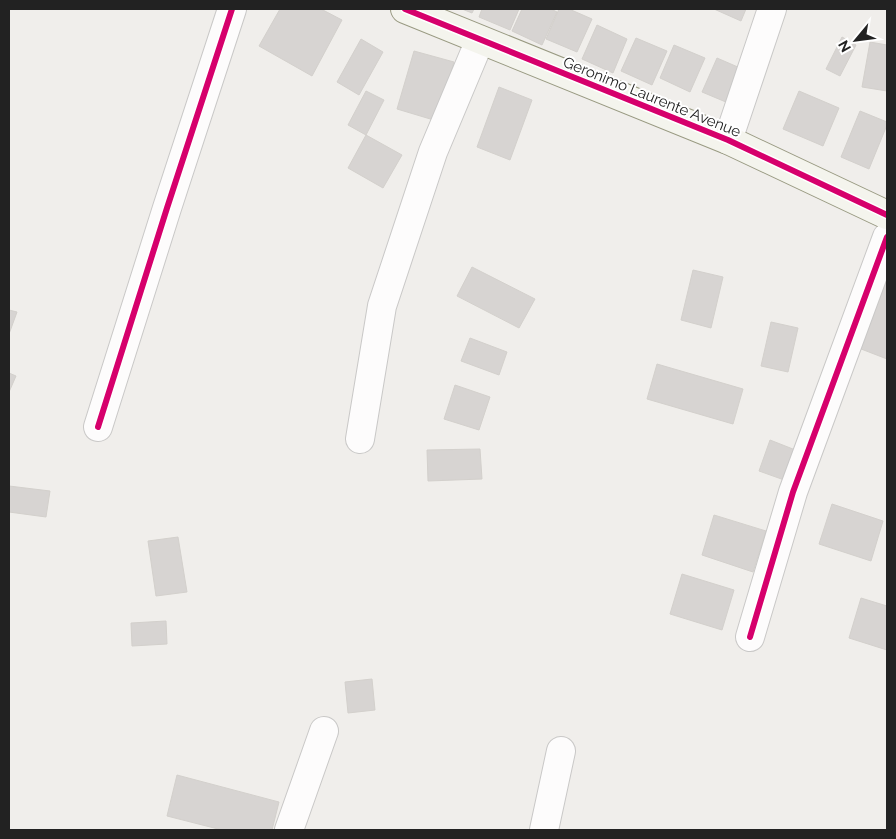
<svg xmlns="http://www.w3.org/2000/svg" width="896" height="839" viewBox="0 0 896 839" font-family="Raleway,sans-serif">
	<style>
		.building { fill: #d7d4d2; stroke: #d3d0cc }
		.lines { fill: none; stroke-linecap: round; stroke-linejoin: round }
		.street-casing { stroke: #c9c8c7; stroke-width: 30 }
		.secondary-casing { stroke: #999a82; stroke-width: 30 }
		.street { stroke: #fdfcfc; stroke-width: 28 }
		.secondary { stroke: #f4f4ed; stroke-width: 28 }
		.cycleway-casing { stroke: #fff; stroke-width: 9 }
		.cycleway { stroke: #d6006c; stroke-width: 6 }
		.labels { text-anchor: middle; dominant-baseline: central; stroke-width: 4; stroke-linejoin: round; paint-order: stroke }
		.street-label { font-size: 15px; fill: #222; stroke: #fff }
	</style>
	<rect width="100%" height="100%" fill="#f0eeeb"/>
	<!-- building -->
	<path class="building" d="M280,9H321L342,20L312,76L259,46Z
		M462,9H474L472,13Z
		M482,9H519L510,30L479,17Z
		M522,9H551L557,12L542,45L512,31Z
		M559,9H569L592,19L577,52L546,39Z
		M714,9H746L741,21Z
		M597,25L627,39L613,73L582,59Z
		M842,37L856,45L840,76L826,69Z
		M636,38L667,51L652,85L621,71Z
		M361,39L383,52L359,95L337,82Z
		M870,42L887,45V91L862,87Z
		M674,45L705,58L690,92L660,78Z
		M414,51L454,62L437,121L397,109Z
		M717,58L747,71L733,105L702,92Z
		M499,87L532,100L510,160L477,147Z
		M366,91L384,100L366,135L348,125Z
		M799,91L839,108L823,146L783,129Z
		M860,111L887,122V125L869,169L841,157Z
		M366,135L402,155L383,188L348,168Z
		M472,267L535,299L519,328L457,296Z
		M693,270L723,277L711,328L681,320Z
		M882,275L887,277V359L856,347Z
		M9,310L17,312L9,334Z
		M771,322L798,328L788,372L761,366Z
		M470,338L507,352L499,375L461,361Z
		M657,364L743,389L733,424L647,399Z
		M9,373L16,376L9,392Z
		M455,385L490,397L479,430L444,419Z
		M770,440L798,451L787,481L759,471Z
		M480,449L482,479L428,481L427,450Z
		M9,486L50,491L46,517L9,512Z
		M832,504L883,521L871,561L819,544Z
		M714,515L766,531L753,572L702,555Z
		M178,537L187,592L156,596L148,541Z
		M682,574L734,590L722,630L670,614Z
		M861,598L887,606V650L849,638Z
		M166,621L167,644L132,646L131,623Z
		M372,679L375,710L348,713L345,682Z
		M177,775L279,802L272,830H222L167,816Z"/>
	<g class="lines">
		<defs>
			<path id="street" d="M728,140L772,9
				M98,427L167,208L232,9
				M360,439L382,306L433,152L480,40
				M750,637L793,492L887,237
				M289,830L324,731
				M544,830L561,751"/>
			<path id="secondary" d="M405,9L728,140L887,215"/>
		</defs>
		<!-- street casing -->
		<use href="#street" class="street-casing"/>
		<!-- secondary casing -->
		<use href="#secondary" class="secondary-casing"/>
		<!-- street -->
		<use href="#street" class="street"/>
		<!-- secondary -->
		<use href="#secondary" class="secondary"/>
		<defs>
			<path id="cycleway" d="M405,9L728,140L887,215
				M98,427L167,208L232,9
				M750,637L793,492L887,237"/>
		</defs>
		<!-- cycleway casing -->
		<use href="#cycleway" class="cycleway-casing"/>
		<!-- cycleway -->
		<use href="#cycleway" class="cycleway"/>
	</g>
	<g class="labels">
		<!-- street labels -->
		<g class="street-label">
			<text transform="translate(652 97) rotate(22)">Geronimo Laurente Avenue</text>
		</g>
	</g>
	<!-- border -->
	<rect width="896" height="839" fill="none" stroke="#222222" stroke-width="20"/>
	<!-- north arrow -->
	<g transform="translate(856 40) rotate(241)" stroke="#ffffff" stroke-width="4" paint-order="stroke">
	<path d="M0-4L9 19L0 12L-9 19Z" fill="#222222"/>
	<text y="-8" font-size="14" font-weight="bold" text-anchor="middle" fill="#222222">N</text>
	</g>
</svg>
